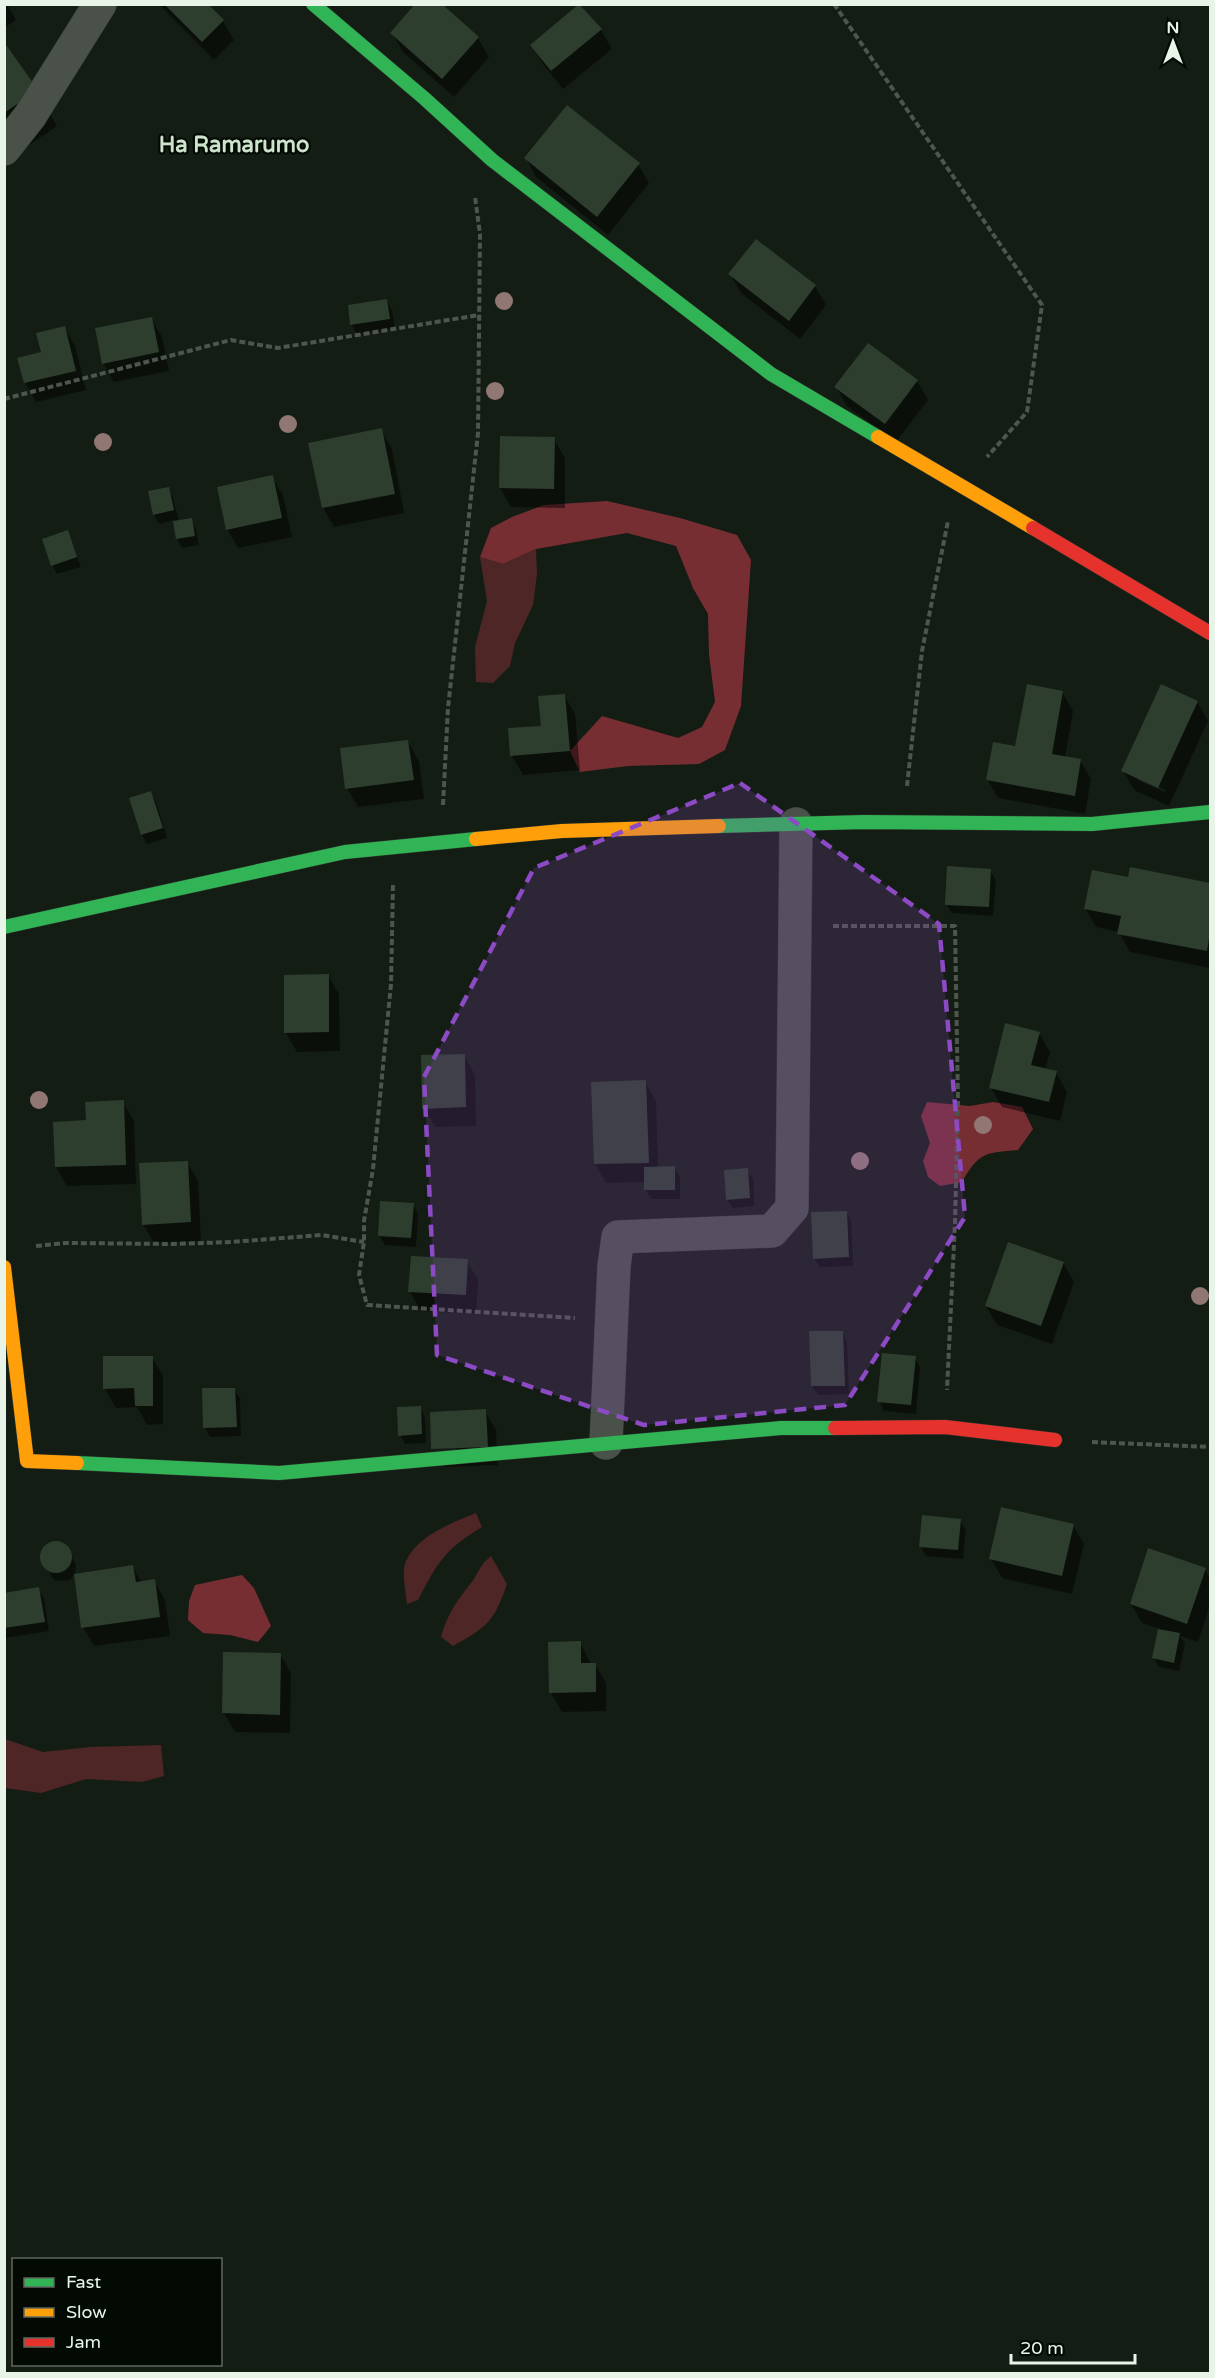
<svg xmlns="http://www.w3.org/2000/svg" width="1215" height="2378" viewBox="0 0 1215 2378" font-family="'Varela Round',sans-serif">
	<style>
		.green { fill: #4e2626 }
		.forest { fill: #772e33 }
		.shadow { fill: #0007; fill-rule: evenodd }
		.building { fill: #2d3e2e }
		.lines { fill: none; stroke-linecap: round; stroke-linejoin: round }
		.street-casing { stroke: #2f352e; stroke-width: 34 }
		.fast-casing { stroke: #2f352e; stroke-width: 15 }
		.slow-casing { stroke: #2f352e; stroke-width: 15 }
		.jam-casing { stroke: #2f352e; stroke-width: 15 }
		.path { stroke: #4e554e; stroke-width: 4; stroke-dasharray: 6 3; stroke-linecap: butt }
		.street { stroke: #495149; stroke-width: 33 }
		.fast { stroke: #30b455; stroke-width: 14 }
		.slow { stroke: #ff9f0a; stroke-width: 14 }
		.jam { stroke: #e5322d; stroke-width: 14 }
		.tree { fill: #907773 }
		.marked { fill: #8c4ac5; fill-opacity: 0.2; stroke: #8c4ac5; stroke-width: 4.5; stroke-dasharray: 12 8; stroke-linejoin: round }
		.labels { text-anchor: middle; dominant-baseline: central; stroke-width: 4.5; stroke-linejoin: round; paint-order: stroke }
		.district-label { font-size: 22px; font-weight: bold; fill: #cde3cc; stroke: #030903 }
	</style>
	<rect width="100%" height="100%" fill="#141d14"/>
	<!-- green -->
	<path class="green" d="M536,549L537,574L533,605L515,643L510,666L493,683L476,682L475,647L487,601L480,557L503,564Z
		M476,1513L482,1527C444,1550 438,1562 418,1600L407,1604C406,1592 401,1572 406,1561C418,1535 452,1523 476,1513Z
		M491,1556L507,1584C494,1622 487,1627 453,1646L441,1637C449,1610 458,1600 474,1579C480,1569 481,1564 491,1556Z
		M5,1739L43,1752L90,1747L161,1745L164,1776L142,1782L86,1779L41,1793L5,1788Z"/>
	<!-- forest -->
	<path class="forest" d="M607,501L680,518L737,535L751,560L741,706L725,750L699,764L628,766L580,772L570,751L602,716L678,738L702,727L715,702L709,654L708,614L693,588L676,546L627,533L536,549L503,564L480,557L491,528L512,517L544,505Z
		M927,1102L970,1106L993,1102L1022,1107L1033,1129L1018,1150C985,1153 979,1152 962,1182L940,1186L928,1177L923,1161L930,1143L921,1116Z
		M242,1575L254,1588L271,1626L258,1642L230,1635L203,1633L188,1620L189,1601L195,1585Z"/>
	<!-- shadow -->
	<path class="shadow" d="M4,4H7L16,20L4,28Z
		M159,4H207L223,21L234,40L214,60Z
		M440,4L478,38L489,57L454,97L403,52L392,33Z
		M580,6L601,30L612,49L563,89L543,64L532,45Z
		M4,44L37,90L57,126L4,162Z
		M526,158L638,164L649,183L608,235L536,177Z
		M756,241L815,286L826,305L800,339L741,293L730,274Z
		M387,301L392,310L395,328L357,334L351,324Z
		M151,318L162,337L169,371L114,382L103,363Z
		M64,327L75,346L86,390L36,402L25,383Z
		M917,381L928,400L896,442L847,406L836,387Z
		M381,430L392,449L404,513L334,527L323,508Z
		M554,439L565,458V508L511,507L500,488Z
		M272,477L283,495L292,537L238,548L227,529Z
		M168,488L173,498L179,521L191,520L196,529L199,545L182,548L177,539L174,520L159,524L154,515Z
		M68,532L81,567L57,574L52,565Z
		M1062,692L1073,711L1065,758L1080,760L1091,779L1085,814L998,798L987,779L1017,748Z
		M564,695L575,714L580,770L523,775L512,756L542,728Z
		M1197,702L1208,721L1169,806L1134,790L1123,771ZM1137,777L1166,790L1165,792L1137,780Z
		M408,742L419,761L424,799L358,807L347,788Z
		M151,793L156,802L167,838L147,844L142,835Z
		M1131,869L1210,885V968L1130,952L1119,932L1096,927L1085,908L1130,879Z
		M990,871L996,880L993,916L952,913L946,904Z
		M328,975L339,994L340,1051L297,1052L286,1033Z
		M1039,1033L1050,1052L1045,1070L1056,1072L1067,1092L1060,1121L1002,1107L991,1088Z
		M464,1056L475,1075L476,1126L435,1127L424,1108Z
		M645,1082L656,1101L658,1168H674L680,1177V1199H651L645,1189V1182L606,1183L595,1164Z
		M123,1102L134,1121L136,1184L67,1186L56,1167Z
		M187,1162L198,1181L201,1241L154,1243L143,1224Z
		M747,1170L753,1179L754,1206L733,1208L727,1199Z
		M413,1205L418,1214L416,1247L385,1245L379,1236Z
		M846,1212L851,1221L853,1266L820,1267L814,1258Z
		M467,1261L478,1280L476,1314L421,1311L410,1292Z
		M1063,1263L1074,1282L1052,1344L997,1325L986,1306Z
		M842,1332L847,1342L849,1394L818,1395L812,1386Z
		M152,1357L163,1376V1424L147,1425L137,1407L116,1408L105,1389Z
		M915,1358L920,1367L916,1414L884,1411L879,1401Z
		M234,1389L240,1398L241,1436L210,1437L205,1428Z
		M420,1408L425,1417L426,1443L405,1444L400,1435Z
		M485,1411L496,1430L498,1465L443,1467Z
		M960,1520L966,1530L963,1559L926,1556L920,1546Z
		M1073,1525L1084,1544L1072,1594L1002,1578L991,1559Z
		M60,1543L64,1545L76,1564L75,1573L70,1580L57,1581L53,1579L43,1561V1552L50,1545Z
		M133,1567L142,1583L154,1581L165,1600L170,1636L94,1646L83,1627Z
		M1205,1569L1210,1579V1605L1198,1642L1180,1636L1185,1643L1179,1671L1159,1667L1154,1658L1160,1629L1142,1623L1131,1604Z
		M38,1589L44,1598L49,1631L6,1638L4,1594Z
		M580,1643L591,1664H595L606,1683V1711L562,1712L551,1693Z
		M280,1654L291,1673L290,1733L235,1732L224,1713Z"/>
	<!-- building -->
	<path class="building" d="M415,4H442L479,37L442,79L390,33Z
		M579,4L602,29L551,71L530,45Z
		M165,5H209L224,20L202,42Z
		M4,42L38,90L4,113Z
		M567,105L640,163L597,217L524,158Z
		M756,239L816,285L789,321L728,274Z
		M387,299L390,319L350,325L348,305Z
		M152,317L159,352L102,364L95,328Z
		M65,326L76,371L24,383L17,358L41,352L36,333Z
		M868,343L918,380L885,424L834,387Z
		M382,428L395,494L322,508L308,443Z
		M500,436L555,437L554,489L499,488Z
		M273,475L282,518L226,530L217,487Z
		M169,487L174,510L153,515L148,491Z
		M192,518L195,536L176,539L173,521Z
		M68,530L77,557L51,566L42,539Z
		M1027,684L1063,691L1052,754L1081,759L1075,796L986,780L993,742L1015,746Z
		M1161,684L1198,701L1158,788L1121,771Z
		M565,694L570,751L510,756L508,728L541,726L538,696Z
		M408,740L414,780L345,789L340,748Z
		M151,791L163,828L141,835L129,798Z
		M947,866L991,869L989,907L945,905Z
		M1130,867L1210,883V932L1207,951L1117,934L1121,916L1084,909L1092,870L1128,877Z
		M329,974V1032L284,1033V975Z
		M1005,1023L1040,1032L1031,1065L1057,1071L1049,1102L989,1088Z
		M465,1054L466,1107L422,1109L421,1055Z
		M646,1080L649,1163L594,1164L591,1082Z
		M124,1100L126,1165L55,1167L53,1122L86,1120L85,1102Z
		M188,1161L191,1222L142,1225L139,1163Z
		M675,1166V1190H644V1167Z
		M748,1168L750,1198L726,1200L724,1170Z
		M380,1201L414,1203L411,1238L378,1236Z
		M847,1211L849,1257L813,1259L811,1212Z
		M1008,1242L1064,1262L1041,1326L985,1306Z
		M411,1256L468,1259L466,1295L408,1292Z
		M809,1331H843L845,1386H811Z
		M882,1353L916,1356L911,1405L877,1402Z
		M103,1356H153V1406H135L134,1388L103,1389Z
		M202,1388H235L237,1427L203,1428Z
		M421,1406L422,1434L398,1436L397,1407Z
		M486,1409L488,1447L431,1449L430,1412Z
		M1001,1507L1074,1524L1062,1576L989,1559Z
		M922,1515L961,1519L958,1550L919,1547Z
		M40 1557a16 16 0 1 1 32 0a16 16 0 1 1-32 0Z
		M1148,1548L1206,1568L1187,1624L1130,1604Z
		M133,1565L136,1582L155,1579L160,1617L81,1628L74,1574Z
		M39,1587L45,1622L4,1628V1593Z
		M1158,1629L1180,1633L1174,1663L1152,1658Z
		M581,1641V1663H596V1692L549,1693L548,1642Z
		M223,1652L281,1653L280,1715L222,1713Z"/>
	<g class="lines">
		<defs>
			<path id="street" d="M4,149L30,116L100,4
				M606,1443L614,1266L618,1237L772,1231L792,1208L796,824"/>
			<path id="fast" d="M313,4L424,98L492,160L771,374L878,437
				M719,826L864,822L1092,824L1210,812
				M4,927L345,852L476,839
				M77,1463L279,1473L781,1428H835"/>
			<path id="slow" d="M878,437L1033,528
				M476,839L562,831L719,826
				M4,1267L27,1461L77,1463"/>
			<path id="jam" d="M1033,528L1210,633
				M835,1428L945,1427L1055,1440"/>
		</defs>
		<!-- street casing -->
		<use href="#street" class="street-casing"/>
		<!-- fast casing -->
		<use href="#fast" class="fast-casing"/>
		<!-- slow casing -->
		<use href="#slow" class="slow-casing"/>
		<!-- jam casing -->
		<use href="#jam" class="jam-casing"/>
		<!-- path -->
		<path class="path" d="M834,4L1042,305L1027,412L987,457
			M4,399L231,340L278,348L479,315
			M907,786L922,651L948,521
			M443,805L448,708L478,433L480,234L475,197
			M393,885L391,984L373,1169L364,1221V1242L359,1275L367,1305L575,1318
			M833,926H955L958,1102L955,1222L947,1390
			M36,1246L66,1243L173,1244L231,1242L322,1235L364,1242
			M1092,1442L1210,1447"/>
		<!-- street -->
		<use href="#street" class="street"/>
		<!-- fast -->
		<use href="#fast" class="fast"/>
		<!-- slow -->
		<use href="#slow" class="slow"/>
		<!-- jam -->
		<use href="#jam" class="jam"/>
	</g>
	<!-- trees -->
	<g class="tree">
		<circle cx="504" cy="301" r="9"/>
		<circle cx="495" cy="391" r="9"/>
		<circle cx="288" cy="424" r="9"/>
		<circle cx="103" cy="442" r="9"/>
		<circle cx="39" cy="1100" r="9"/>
		<circle cx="983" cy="1125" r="9"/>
		<circle cx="860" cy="1161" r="9"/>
		<circle cx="1200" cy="1296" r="9"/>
	</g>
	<!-- marked area -->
	<path class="marked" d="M740,783L939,924L965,1217L845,1405L644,1425L437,1355L424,1077L534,868Z"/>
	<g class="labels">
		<!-- district labels -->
		<g class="district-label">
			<text x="234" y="145">Ha Ramarumo</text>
		</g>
	</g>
	<!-- border -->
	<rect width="1215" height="2378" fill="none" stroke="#e9f4e8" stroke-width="12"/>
	<!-- legend -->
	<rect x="12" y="2258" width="210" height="108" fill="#030903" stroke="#5f675f" stroke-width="1.5"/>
	<rect x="24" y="2278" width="30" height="9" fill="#30b455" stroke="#5f675f" stroke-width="1.5"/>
	<text x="66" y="2288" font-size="18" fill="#e9f4e8">Fast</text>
	<rect x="24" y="2308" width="30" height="9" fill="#ff9f0a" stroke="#5f675f" stroke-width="1.5"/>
	<text x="66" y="2318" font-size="18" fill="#e9f4e8">Slow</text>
	<rect x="24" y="2338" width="30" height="9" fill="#e5322d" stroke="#5f675f" stroke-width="1.5"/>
	<text x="66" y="2348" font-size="18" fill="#e9f4e8">Jam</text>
	<!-- north arrow -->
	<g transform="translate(1173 42)" stroke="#030903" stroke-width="4.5" paint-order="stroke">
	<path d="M0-4.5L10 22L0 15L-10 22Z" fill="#e9f4e8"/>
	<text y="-9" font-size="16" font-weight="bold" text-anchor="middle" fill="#e9f4e8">N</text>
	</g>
	<!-- scale -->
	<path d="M1011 2354v9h124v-9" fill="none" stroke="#e9f4e8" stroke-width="3"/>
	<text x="1020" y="2354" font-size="18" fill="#e9f4e8" stroke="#030903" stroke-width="4.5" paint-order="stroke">20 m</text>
</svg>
